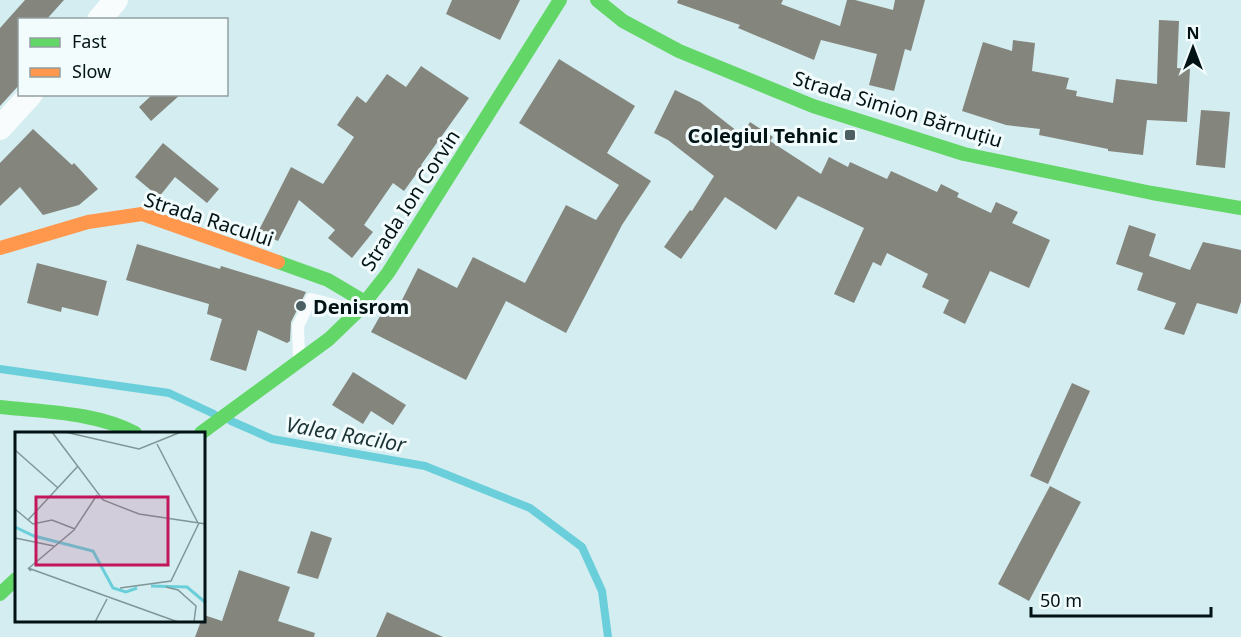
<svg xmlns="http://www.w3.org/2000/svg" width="1241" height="637" viewBox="0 0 1241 637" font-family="'Noto Sans',sans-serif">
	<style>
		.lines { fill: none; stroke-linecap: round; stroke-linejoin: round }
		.stream { stroke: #6acfda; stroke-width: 8 }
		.building { fill: #84867e }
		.lane { stroke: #f9fcfd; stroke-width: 12 }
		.street { stroke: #f9fcfd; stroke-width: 24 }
		.fast { stroke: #63d668; stroke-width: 14 }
		.slow { stroke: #ff974d; stroke-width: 14 }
		.poi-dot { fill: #4c5f62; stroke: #f2fcfd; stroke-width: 2 }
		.labels { text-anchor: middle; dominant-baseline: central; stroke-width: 6; stroke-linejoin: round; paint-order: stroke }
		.street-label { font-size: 20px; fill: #021315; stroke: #f2fcfd }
		.poi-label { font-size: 20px; font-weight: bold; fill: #021315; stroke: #f2fcfd; text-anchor: end }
		.water-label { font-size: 21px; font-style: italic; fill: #1c3336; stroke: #f2fcfd }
		.inset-river { fill: none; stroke: #6acfda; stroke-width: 3 }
		.inset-road { fill: none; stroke: #809698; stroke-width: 1.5 }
		.view { fill: #c2185b; fill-opacity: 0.15; stroke: #c2185b; stroke-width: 3 }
		.inset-edge { fill: none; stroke: #021315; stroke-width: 3 }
	</style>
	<rect width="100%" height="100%" fill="#d4edf0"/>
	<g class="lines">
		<!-- stream -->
		<path class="stream" d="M0,369L169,393L214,414
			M231,421L272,439L425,466L530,508L582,547L602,591L608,637"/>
	</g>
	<!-- building -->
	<path class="building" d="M25,0H64L46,20H20V84L0,106V28Z
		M452,0H520L500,40L446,14Z
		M678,0H783L781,4L840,26L847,0H855L893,10L895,0H925L911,51L905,49L894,91L869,85L877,54L821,40L814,60L738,28L740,25L677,3Z
		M1159,20L1179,21L1177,68L1190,69L1187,122L1147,120L1143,155L1108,151V149L1039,135L1040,129L1006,125L962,111L983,42L1012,51L1013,40L1035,43L1032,71L1069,78L1066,89L1077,91L1076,96L1113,103L1116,79L1157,84Z
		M559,59L635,106L607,153L651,181L622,225L566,333L506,301L466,380L371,332L384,309L395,314L418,268L457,288L473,257L525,283L566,205L596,220L619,185L519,123Z
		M421,66L469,98L421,165L422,166L404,191L393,183L364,225L373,232L352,258L328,238L335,230L299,200L278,241L258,232L291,167L323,184L354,137L337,125L357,96L366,103L387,74L406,87Z
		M675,90L700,102L742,135L750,122L773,137L770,141L821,174L829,157L848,167L850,162L887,179L891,171L937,192L941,184L959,193L957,197L991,213L996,202L1018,212L1012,223L1050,240L1029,288L990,271L965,324L943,313L949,300L922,287L928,274L887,253L881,266L873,262L854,303L834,294L864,228L798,196L776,230L725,197L681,259L664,247L690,210L692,211L714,176L668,140L654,133Z
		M153,94H181L151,121L139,107Z
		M1201,110L1230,112L1225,168L1196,165Z
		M33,129L72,165L74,163L98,189L79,205L43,215L20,187L0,206V163Z
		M163,143L219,189L207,203L175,177L159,197L135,177Z
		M1129,225L1156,234L1149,256L1190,270L1203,242L1241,250V302L1237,314L1197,303L1184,335L1164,329L1176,303L1137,290L1143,273L1116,264Z
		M137,244L220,269L221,266L306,292L291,322L290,341L287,343L258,330L246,371L210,360L222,319L207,314L209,304L126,280Z
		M37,263L107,281L98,316L62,307L61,312L27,303Z
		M353,372L406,405L393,425L371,411L363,424L332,405Z
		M1072,383L1090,391L1048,484L1030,476Z
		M1050,486L1081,502L1029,601L998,584Z
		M311,531L332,538L318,579L297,573Z
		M239,570L290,587L278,621L315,633L314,637H195L201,621H204V615L222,621Z
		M387,612L443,637H376Z"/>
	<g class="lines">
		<!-- lane -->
		<path class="lane" d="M299,357L298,326L311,299L354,310"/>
		<!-- street -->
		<path class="street" d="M99,20L116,0
			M0,128L31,94"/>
		<!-- fast -->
		<path class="fast" d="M597,0L623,21L679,51L813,106L964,154L1152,193L1241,208
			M278,262L328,280L365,302
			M0,407C44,412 95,412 135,433
			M201,433L329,339L358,311L388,273L560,0
			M0,594L16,579"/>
		<!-- slow -->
		<path class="slow" d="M0,248L88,222L142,214L278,262"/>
	</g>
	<!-- markers -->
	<g class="poi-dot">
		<rect x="844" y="129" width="12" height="12" rx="3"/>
		<circle cx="301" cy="306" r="6"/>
	</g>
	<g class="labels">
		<!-- street labels -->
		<g class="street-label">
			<text transform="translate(898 109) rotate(17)">Strada Simion Bărnuțiu</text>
			<text transform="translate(410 200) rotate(-57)">Strada Ion Corvin</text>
			<text transform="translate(209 219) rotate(18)">Strada Racului</text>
		</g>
		<!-- poi labels -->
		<g class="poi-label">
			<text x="838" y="135">Colegiul Tehnic</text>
			<text x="313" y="306" text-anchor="start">Denisrom</text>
		</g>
		<!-- water labels -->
		<g class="water-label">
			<text transform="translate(346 434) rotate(10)">Valea Racilor</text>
		</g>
	</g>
	<!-- overview -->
	<g transform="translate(15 432)">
		<rect width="190" height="190" fill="#d4edf0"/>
		<path class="inset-river" d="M0,95L19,104L78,119L98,156L111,160L122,156M136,154L172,155L191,171"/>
		<path class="inset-road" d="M37,0L88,68L124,82L191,92M50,0L124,17L166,0M142,12L183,91M0,18L43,56M0,77L18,92L37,88L60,97M13,88L63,34M0,106L39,114M14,136L59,98L82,63M16,139L13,136L163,190M151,155L163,158L181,174L179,190M105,156L156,149L184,91M80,190L92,167"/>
		<path class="view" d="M21,65H153V133H21Z"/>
		<rect width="190" height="190" class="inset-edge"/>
	</g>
	<!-- legend -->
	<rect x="18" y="18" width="210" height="78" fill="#f2fcfd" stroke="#929fa0" stroke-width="1.5"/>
	<rect x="30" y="38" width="30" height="9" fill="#63d668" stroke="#929fa0" stroke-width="1.5"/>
	<text x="72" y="48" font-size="18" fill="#021315">Fast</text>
	<rect x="30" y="68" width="30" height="9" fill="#ff974d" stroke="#929fa0" stroke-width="1.5"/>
	<text x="72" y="78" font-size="18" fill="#021315">Slow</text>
	<!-- north arrow -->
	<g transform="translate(1193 48)" stroke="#f2fcfd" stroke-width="4.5" paint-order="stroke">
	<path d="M0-4.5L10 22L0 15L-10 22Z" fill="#021315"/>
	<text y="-9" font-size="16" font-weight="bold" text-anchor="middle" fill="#021315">N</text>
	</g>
	<!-- scale -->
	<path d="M1031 607v9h180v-9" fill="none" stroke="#021315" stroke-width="3"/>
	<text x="1040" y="607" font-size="18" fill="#021315" stroke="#f2fcfd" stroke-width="4.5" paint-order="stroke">50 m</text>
</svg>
